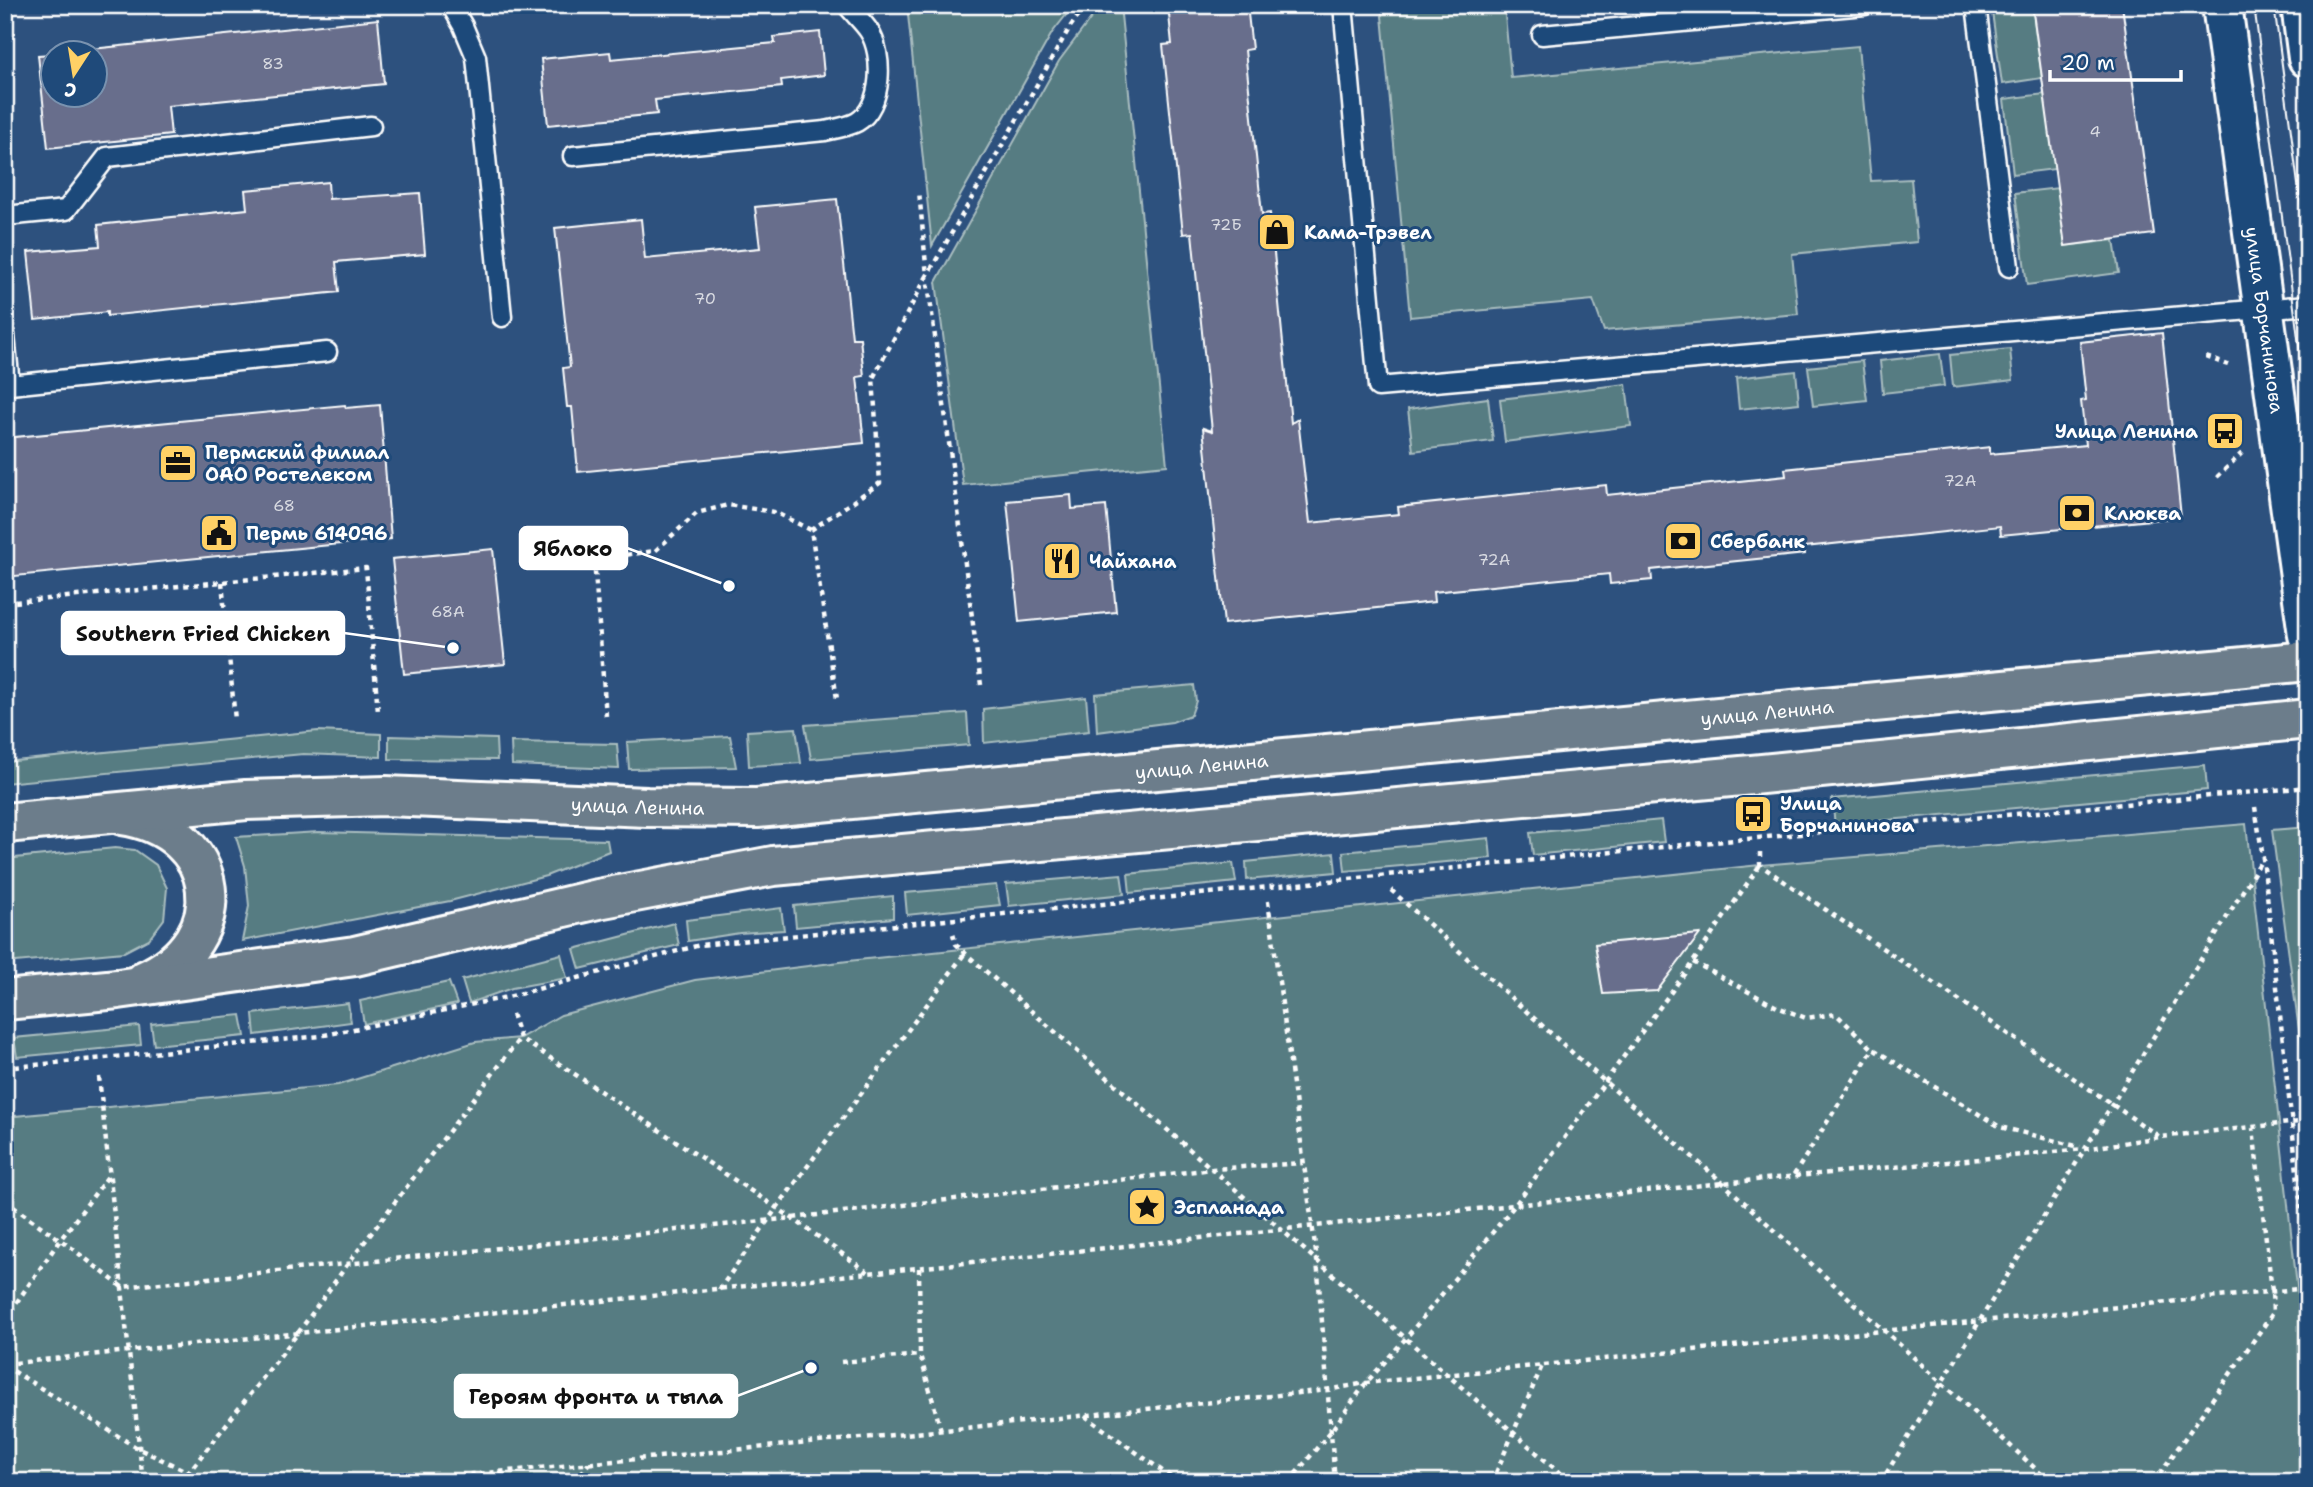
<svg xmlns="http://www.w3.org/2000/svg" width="2313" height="1487" viewBox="0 0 2313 1487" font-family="'Shantell Sans',sans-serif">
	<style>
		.green { fill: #567c82; stroke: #aabec0; stroke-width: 2 }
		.building { fill: #676e8c; stroke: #fff; stroke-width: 2 }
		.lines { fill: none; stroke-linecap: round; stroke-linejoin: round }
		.lane-casing { stroke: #fff; stroke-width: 23 }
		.secondary-casing { stroke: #fff; stroke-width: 44 }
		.primary-casing { stroke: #fff; stroke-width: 44 }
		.path { stroke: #fff; stroke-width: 4.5; stroke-dasharray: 5 5; stroke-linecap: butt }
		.lane { stroke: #1f4a7a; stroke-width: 18 }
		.secondary { stroke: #1f4a7a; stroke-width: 38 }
		.primary { stroke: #6c7d8b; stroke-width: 38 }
		.tram { stroke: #fff; stroke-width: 2 }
		.labels { text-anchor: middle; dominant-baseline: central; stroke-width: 6; stroke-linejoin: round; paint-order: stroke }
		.number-label { font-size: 16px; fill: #d9dbe2 }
		.poi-label { font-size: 19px; font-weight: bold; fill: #fff; stroke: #1f4a7a; text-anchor: start }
		.street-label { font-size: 19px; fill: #fff; stroke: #1f4a7a }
		.leader { fill: none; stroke: #fff; stroke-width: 2.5 }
		.callout-dot { fill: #fff; stroke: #1f4a7a; stroke-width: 2.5 }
		.callout { fill: #fff; stroke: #fff; stroke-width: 2.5 }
		.callout-label { font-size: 21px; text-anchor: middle; font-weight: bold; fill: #111 }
	</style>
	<rect width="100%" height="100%" fill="#2d517e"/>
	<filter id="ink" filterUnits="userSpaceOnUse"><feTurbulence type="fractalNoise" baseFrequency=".0143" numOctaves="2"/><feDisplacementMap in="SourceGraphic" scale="14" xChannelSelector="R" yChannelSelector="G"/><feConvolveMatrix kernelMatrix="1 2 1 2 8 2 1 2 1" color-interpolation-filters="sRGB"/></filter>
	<g filter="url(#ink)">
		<!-- green -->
		<path class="green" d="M907,5H1074L1052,33L932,246Z
			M1101,5H1120L1167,465L963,485L936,282L1059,61Z
			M1381,5H1504L1511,78L1858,46L1871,181L1911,179L1917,242L1792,254L1798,314L1604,331L1593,300L1410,317Z
			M1991,5H2032L2042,78L2002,84Z
			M2045,94L2055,169L2013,174L2004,99Z
			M2058,188L2065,246L2114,240L2119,273L2027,285L2015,193Z
			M2010,349L2013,380L1953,387L1950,355Z
			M1940,354L1944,386L1883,393L1880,361Z
			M1862,361L1867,400L1813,406L1808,367Z
			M1796,371L1799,403L1739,409L1736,378Z
			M1626,384L1631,426L1505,442L1500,399Z
			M1488,398L1493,441L1413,451L1408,409Z
			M1194,685L1196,701L1191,715L1172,722L1097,732L1095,694Z
			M1086,697L1089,731L984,743L983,709Z
			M967,713L969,745L811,759L805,725Z
			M796,728L801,763L749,766L747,731Z
			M318,731L381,734V757L303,754L5,783V762Z
			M389,736L496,739L497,760L389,759Z
			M730,736L736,767L629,769L627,742Z
			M511,742L617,744L619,769L512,765Z
			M2205,765L2207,790L1835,825L1832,799Z
			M1661,820L1664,842L1533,855L1530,833Z
			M2246,824L2308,1386V1482H5V1117L338,1085L475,1042L520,1038L561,1015L695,980L848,961L1760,865Z
			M2308,827V1097L2272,830Z
			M319,832L607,840L609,851L546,876L450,901L242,941L249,906L245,866L236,837Z
			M1489,838L1491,858L1345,871L1343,852Z
			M115,848L135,850L156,865L167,888L164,919L149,939L124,952L5,963V859Z
			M1334,853L1336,872L1247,880L1246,862Z
			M1233,863L1236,882L1130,893L1128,874Z
			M1121,874L1124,894L1009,906L1006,884Z
			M996,885L1000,905L907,915L905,893Z
			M893,896V918L796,927L794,906Z
			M781,908L784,930L740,933L688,941L686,920Z
			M674,923L679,945L580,969L574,949Z
			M561,954L567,978L512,988L469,1003L462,980Z
			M449,982L457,1004L364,1024L360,1001Z
			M348,1003L351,1022L255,1035L253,1014Z
			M241,1015L245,1036L154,1045L151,1024Z
			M139,1026L141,1045L17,1057L14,1038Z"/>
		<!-- building -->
		<path class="building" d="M1168,5H1247L1252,49L1245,50L1262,214L1270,213L1291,423L1298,419L1310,523L1399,514L1398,507L1606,485L1607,495L1786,476L1785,469L1990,447V454L2086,445L2081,401L2086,400L2080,342L2162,333L2181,517L2001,535L2000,526L1805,547V554L1651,570L1652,580L1610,584L1609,574L1433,592L1434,602L1224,624L1203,428L1212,431L1192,233L1183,234L1163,45L1172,44Z
			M2032,5H2122L2154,234L2065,246Z
			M378,19L384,84L168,106L171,135L48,148L38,55L52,54V94H94V52H63Z
			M820,32L824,75L781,80L782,87L655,100L657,114L548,125L541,59L610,52L611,59L775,43L774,37Z
			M328,182L329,199L420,193L425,254L336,262L339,292L107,316V312L35,320L28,252L100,246L98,225L247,209L245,190Z
			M837,199L852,338H860L864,376L857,377L864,443L578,472L572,407H567L563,368L570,367L555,228L641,219L645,259L760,248L755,207Z
			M345,405L346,408L380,405L391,539L5,577V438Z
			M1071,495L1072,509L1106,506L1116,612L1019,622L1007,501Z
			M493,549L505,664L404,674L392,559Z
			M1700,934L1657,991L1603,994L1595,944Z"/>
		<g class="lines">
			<defs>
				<path id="lane" d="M451,5L463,26L476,57L502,317
					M1343,5L1378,387L2308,305
					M1976,5L2009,267
					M1542,35L1865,5
					M573,156L825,131C834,129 848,127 857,122C883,107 884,54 869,31C863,22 854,14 847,5
					M5,216L66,210L107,157L371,126
					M5,335L10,385L327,352"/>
				<g id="secondary">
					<path id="s1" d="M2222,5L2308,635"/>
					<path d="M2301,5L2308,58"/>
				</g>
				<g id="primary">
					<path d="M122,815C223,830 237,940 144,981"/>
					<path id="s2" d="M5,823L246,800L386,796L647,807L757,808L2308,661"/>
					<path d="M5,1000L118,989L355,956L598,899L773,866L1752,775L2308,719"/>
				</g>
			</defs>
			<!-- lane casing -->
			<use href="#lane" class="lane-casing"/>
			<!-- secondary casing -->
			<use href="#secondary" class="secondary-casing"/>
			<!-- primary casing -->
			<use href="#primary" class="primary-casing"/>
			<!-- path -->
			<path class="path" d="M2206,357L2228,365
				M2217,477L2242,453
				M811,530L880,483L873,378L927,276L919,191
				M222,582L235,720
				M5,603L366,568L378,712
				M981,685L927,276L1070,27L1086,5
				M606,716L594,559L655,551L697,513L728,505L774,512L811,530L837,699
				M2255,807L2263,858L2308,1273
				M1760,852V865L2160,1137
				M1391,890L1604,1081L1723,1183L2050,1482
				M1268,901L1317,1260L1335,1482
				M953,934L956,944L965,953L1570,1482
				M1693,962L1777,1007L1806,1018L1836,1014L1873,1049
				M512,1014L520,1038L792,1218L869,1273
				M5,1068L320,1036L508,997L700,945L1692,844L2308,787
				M99,1077L143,1482
				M1794,1175L1873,1049L2000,1127L2080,1147
				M5,1201L69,1246L122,1287L792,1218L1213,1169L1303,1163
				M919,1268L920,1355L941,1430
				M719,1290L776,1209L965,953
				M5,1319L60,1240L109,1175
				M841,1362L920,1355
				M5,1364L1723,1183L2085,1149L2160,1137L2308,1121
				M5,1366L139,1449L210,1482
				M1085,1416L1178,1482
				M181,1482L298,1333L347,1265L520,1038
				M390,1482L926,1432L1327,1390L1366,1383L2308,1288
				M575,1482L589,1463
				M1289,1482L1331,1431L1366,1383L1406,1338L1515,1205L1693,962L1760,865
				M1492,1482L1542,1366
				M1881,1482L2263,858
				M2154,1482L2273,1313L2272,1291L2253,1128"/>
			<!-- lane -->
			<use href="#lane" class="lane"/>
			<!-- secondary -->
			<use href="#secondary" class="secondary"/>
			<!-- primary -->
			<use href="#primary" class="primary"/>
			<!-- tram -->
			<path class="tram" d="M2254,5L2308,413
				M2274,5L2308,259"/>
		</g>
	</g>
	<!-- icons -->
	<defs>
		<symbol id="shop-square" viewBox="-11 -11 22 22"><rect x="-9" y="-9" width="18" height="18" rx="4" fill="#ffd166" stroke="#1f4a7a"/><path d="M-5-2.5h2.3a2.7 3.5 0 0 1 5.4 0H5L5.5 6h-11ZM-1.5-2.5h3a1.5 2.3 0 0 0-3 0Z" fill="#111"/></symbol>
		<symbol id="bus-square" viewBox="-11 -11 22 22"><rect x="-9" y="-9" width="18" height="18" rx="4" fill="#ffd166" stroke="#1f4a7a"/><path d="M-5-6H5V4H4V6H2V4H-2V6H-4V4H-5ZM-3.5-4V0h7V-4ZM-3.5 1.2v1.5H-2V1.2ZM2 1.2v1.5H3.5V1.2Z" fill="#111"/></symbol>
		<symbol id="office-square" viewBox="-11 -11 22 22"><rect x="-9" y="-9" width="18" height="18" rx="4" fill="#ffd166" stroke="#1f4a7a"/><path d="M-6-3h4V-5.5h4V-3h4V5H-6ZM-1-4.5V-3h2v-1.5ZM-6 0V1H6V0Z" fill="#111"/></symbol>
		<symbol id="bank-square" viewBox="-11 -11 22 22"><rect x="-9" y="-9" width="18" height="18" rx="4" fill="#ffd166" stroke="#1f4a7a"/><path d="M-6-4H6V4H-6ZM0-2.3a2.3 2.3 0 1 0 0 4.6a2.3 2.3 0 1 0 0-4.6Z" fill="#111"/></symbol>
		<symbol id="civic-square" viewBox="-11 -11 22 22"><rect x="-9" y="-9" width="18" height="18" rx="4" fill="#ffd166" stroke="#1f4a7a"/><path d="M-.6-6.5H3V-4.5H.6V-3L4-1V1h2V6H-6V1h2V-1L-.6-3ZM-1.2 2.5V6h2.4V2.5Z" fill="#111"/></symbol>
		<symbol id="restaurant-square" viewBox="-11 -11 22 22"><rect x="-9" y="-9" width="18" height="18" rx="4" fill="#ffd166" stroke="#1f4a7a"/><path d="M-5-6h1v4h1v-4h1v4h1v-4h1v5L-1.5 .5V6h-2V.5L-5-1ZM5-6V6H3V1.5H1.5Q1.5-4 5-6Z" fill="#111"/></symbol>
		<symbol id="sight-square" viewBox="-11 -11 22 22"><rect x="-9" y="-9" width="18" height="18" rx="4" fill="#ffd166" stroke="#1f4a7a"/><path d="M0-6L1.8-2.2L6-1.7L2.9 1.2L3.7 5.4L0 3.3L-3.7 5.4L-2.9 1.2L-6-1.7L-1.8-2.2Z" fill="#111"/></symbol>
	</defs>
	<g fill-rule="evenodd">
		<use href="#shop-square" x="1255" y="210" width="44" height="44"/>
		<use href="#bus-square" x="2203" y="409" width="44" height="44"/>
		<use href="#office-square" x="156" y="441" width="44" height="44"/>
		<use href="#bank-square" x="2055" y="491" width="44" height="44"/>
		<use href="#civic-square" x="197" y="511" width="44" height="44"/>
		<use href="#bank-square" x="1661" y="519" width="44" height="44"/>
		<use href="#restaurant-square" x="1040" y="539" width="44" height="44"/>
		<use href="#bus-square" x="1731" y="792" width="44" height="44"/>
		<use href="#sight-square" x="1125" y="1185" width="44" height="44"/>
	</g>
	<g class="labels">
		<!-- number labels -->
		<g class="number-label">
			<text x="273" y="63">83</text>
			<text x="2095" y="131">4</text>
			<text x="1226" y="224">72Б</text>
			<text x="705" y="298">70</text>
			<text x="1960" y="480">72А</text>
			<text x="284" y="505">68</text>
			<text x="1494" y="559">72А</text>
			<text x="448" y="611">68А</text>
		</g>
		<!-- poi labels -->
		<g class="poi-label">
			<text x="1304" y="232">Кама-Трэвел</text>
			<text x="2198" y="431" text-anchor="end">Улица Ленина</text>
			<text x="205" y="452">Пермский филиал<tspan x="205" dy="22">ОАО Ростелеком</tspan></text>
			<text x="2104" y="513">Клюква</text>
			<text x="246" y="533">Пермь 614096</text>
			<text x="1710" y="541">Сбербанк</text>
			<text x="1089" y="561">Чайханa</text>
			<text x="1780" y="803">Улица<tspan x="1780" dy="22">Борчанинова</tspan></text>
			<text x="1174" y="1207">Эспланада</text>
		</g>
		<!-- street labels -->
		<g class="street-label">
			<text stroke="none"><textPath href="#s1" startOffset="318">улица Борчанинова</textPath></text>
			<text stroke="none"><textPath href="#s2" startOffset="1768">улица Ленина</textPath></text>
			<text stroke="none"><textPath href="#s2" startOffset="1200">улица Ленина</textPath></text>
			<text stroke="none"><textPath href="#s2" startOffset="634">улица Ленина</textPath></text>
		</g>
	</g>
	<!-- callouts -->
	<path class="leader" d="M729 586L627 548M453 648L344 633M811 1368L737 1396"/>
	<g class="callout-dot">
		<circle cx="729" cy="586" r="7"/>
		<circle cx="453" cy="648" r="7"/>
		<circle cx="811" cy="1368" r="7"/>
	</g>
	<g class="callout">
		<rect x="520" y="527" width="107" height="42" rx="7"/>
		<rect x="62" y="612" width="282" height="42" rx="7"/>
		<rect x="455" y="1375" width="282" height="42" rx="7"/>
	</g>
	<g class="callout-label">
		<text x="573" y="556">Яблоко</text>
		<text x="203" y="641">Southern Fried Chicken</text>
		<text x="596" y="1404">Героям фронта и тыла</text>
	</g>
	<!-- margin -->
	<rect width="2313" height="1487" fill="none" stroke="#1f4a7a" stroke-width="28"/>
	<rect x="14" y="14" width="2285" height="1459" fill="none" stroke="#fff" stroke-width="2.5" filter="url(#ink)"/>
	<!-- north arrow -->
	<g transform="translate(74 74) rotate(192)"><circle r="33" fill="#1f4a7a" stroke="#7992af" stroke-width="2"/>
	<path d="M0-5L12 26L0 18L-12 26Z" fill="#ffd166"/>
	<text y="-10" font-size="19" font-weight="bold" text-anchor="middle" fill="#ffffff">С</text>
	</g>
	<!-- scale -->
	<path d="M2050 70v10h131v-10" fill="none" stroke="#ffffff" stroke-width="3.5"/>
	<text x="2061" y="70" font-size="21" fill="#ffffff" stroke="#1f4a7a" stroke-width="5" paint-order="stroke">20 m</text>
</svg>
